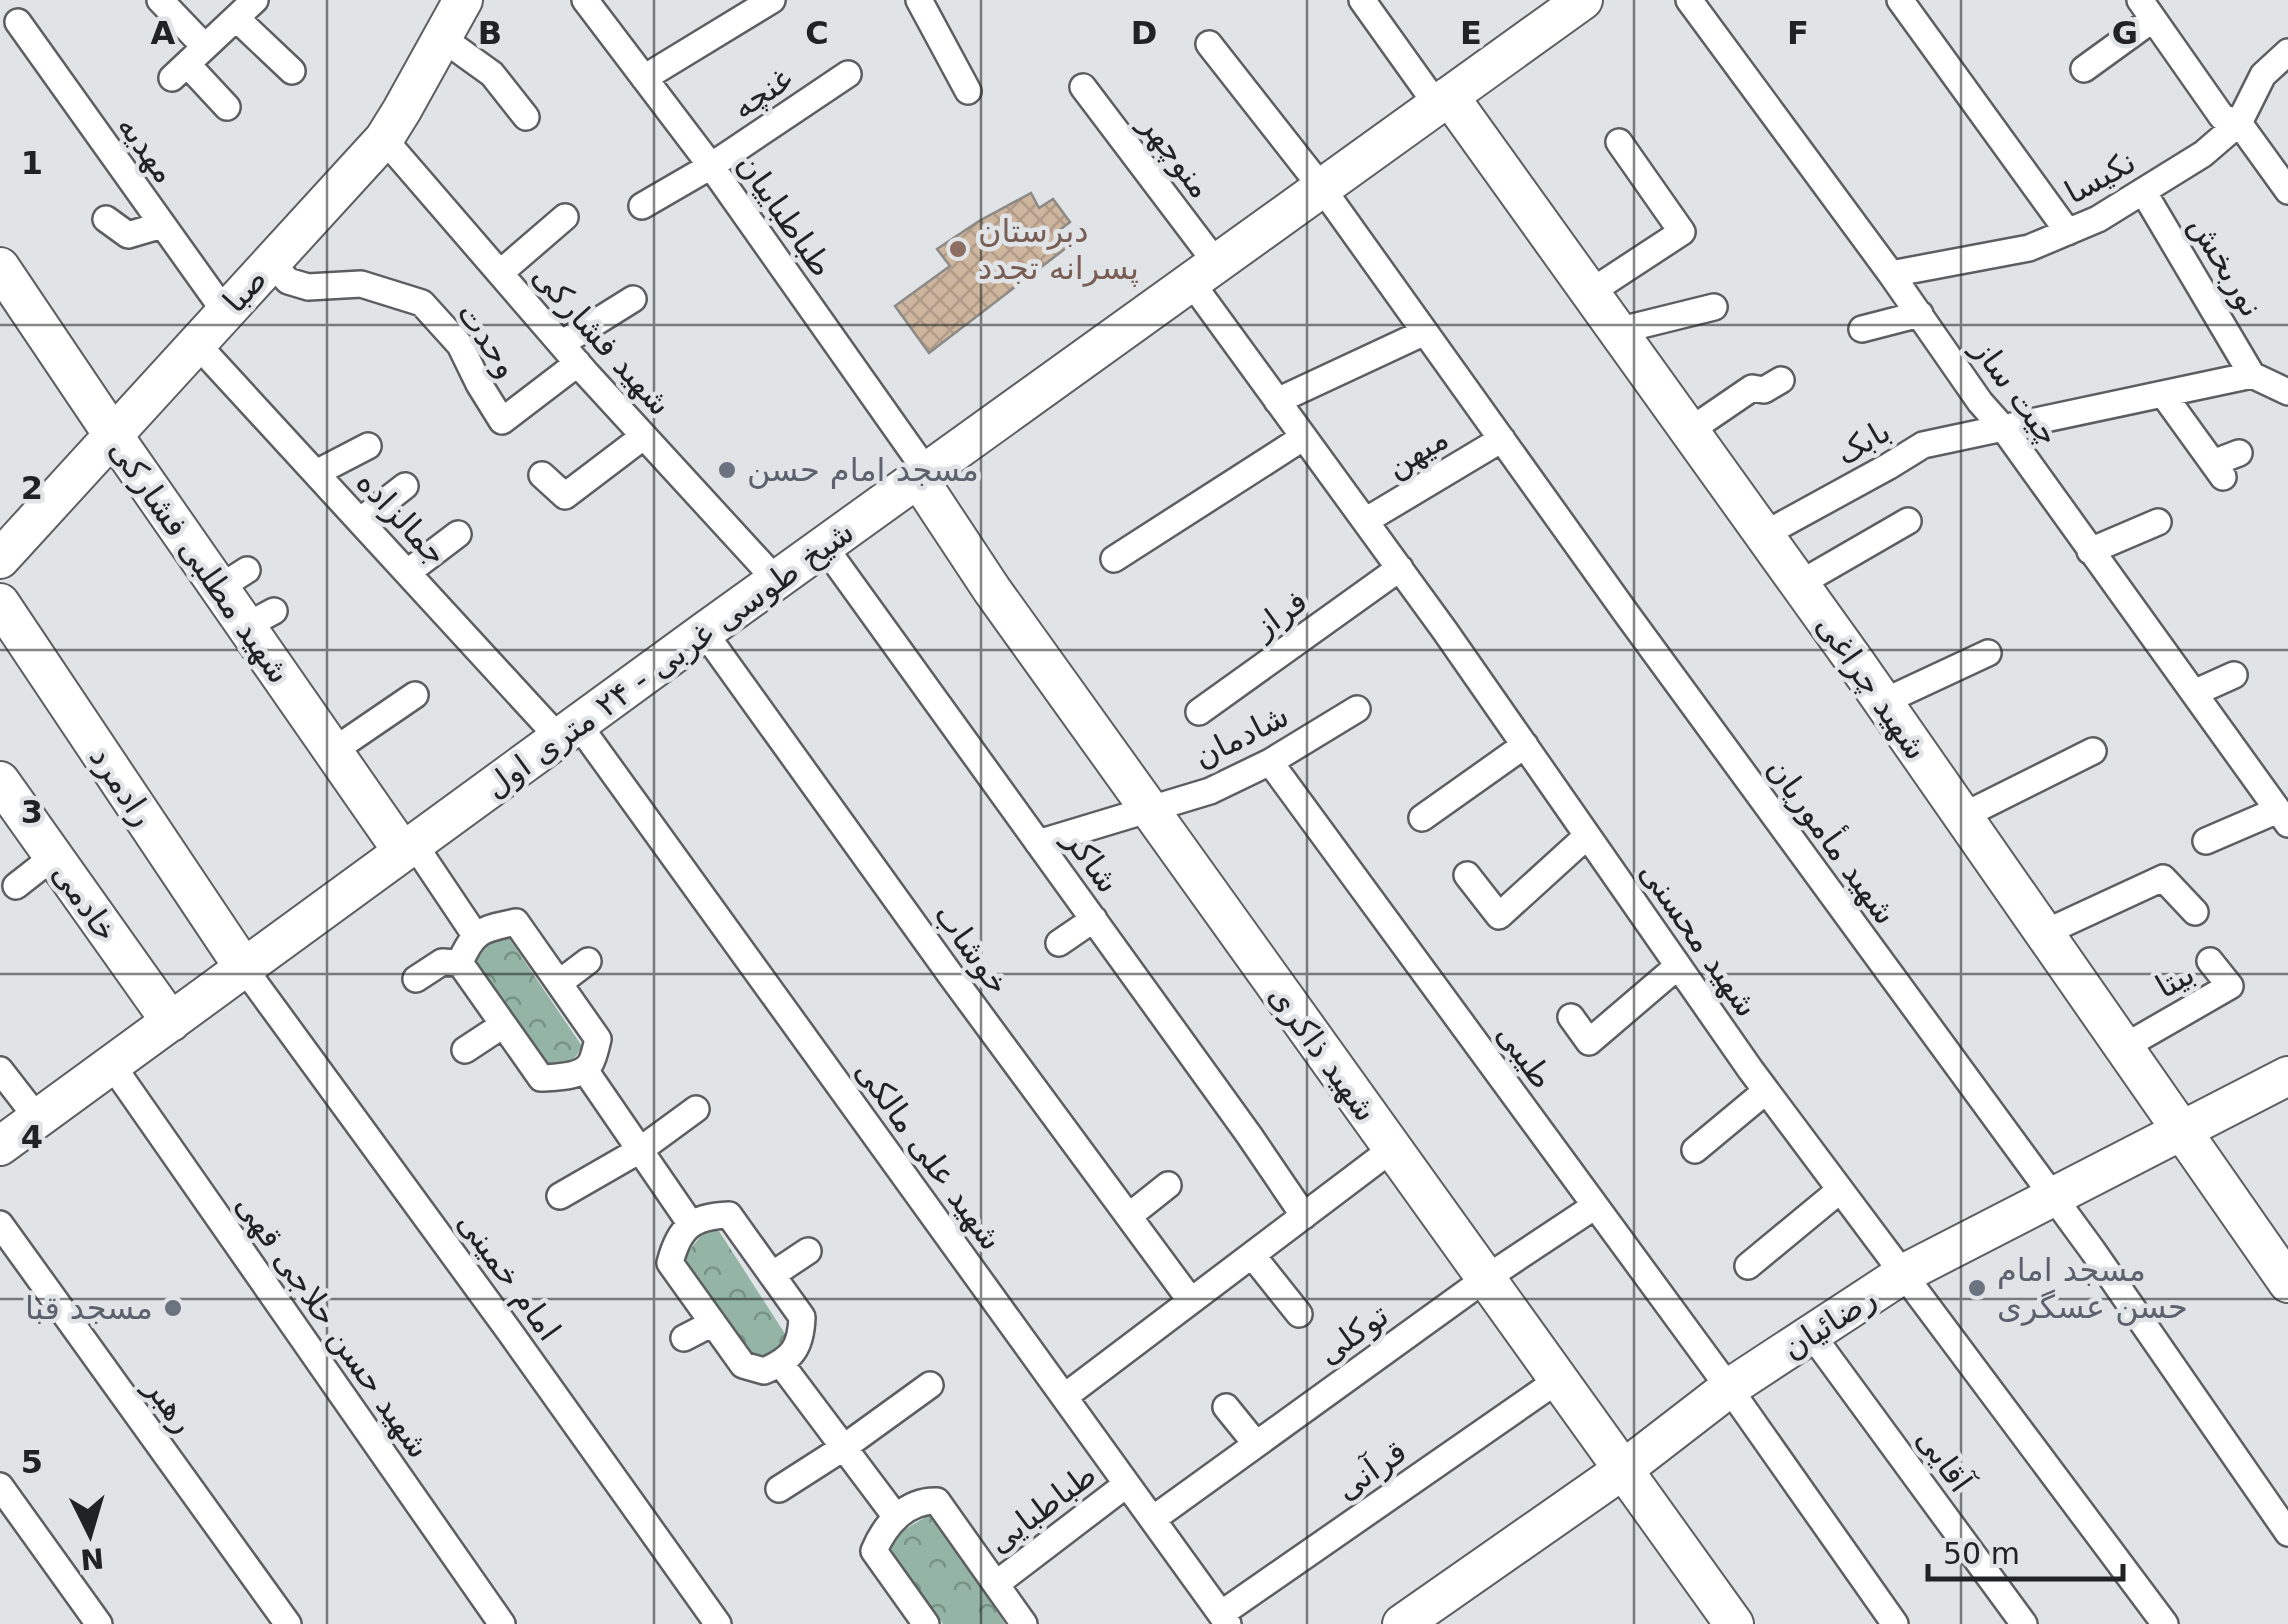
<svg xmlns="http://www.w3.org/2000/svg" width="2288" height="1624" viewBox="0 0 2288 1624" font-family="'DejaVu Sans',Vazirmatn,sans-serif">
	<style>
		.forest { fill: url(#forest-crowns) }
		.building { fill: url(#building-cross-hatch); stroke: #8c8a87; stroke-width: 2.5 }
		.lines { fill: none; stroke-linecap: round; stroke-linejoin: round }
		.street-casing { stroke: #5c5e61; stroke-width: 30 }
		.secondary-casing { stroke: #5c5e61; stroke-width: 42 }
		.street { stroke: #fff; stroke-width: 25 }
		.secondary { stroke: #fff; stroke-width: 38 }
		.grid { fill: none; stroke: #212223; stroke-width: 2.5; stroke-opacity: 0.55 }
		.education-dot { fill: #8d6e63; stroke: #e1e4e7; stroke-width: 4 }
		.worship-dot { fill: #6b7280; stroke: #e1e4e7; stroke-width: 4 }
		.labels { text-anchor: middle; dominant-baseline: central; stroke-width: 9; stroke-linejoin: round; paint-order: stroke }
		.street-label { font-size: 32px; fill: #212223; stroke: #e1e4e7 }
		.education-label { font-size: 32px; fill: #785e54; stroke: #e1e4e7; text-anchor: start }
		.worship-label { font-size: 32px; fill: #5b616d; stroke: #e1e4e7; text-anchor: start }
		.grid-label { font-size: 32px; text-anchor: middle; font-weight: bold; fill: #212223; stroke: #e1e4e7; stroke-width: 9; stroke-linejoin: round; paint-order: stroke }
	</style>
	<defs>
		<pattern id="forest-crowns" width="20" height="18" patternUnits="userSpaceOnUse" patternTransform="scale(2.5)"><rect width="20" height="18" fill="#94b5a5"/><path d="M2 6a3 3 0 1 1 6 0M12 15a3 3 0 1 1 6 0" fill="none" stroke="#789386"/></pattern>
		<pattern id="building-cross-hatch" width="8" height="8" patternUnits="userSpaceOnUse" patternTransform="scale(2.5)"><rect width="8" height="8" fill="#cdb59e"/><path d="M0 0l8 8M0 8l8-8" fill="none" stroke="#b09b88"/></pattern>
	</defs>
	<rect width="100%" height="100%" fill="#e1e4e7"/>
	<!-- forest -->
	<path class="forest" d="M508,937L582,1046C574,1063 565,1066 547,1069L472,965C476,948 492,942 508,937Z
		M715,1225L789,1340L768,1358L756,1360L683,1257C697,1244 697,1235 715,1225Z
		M932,1513L1005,1624H943L888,1545L904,1530Z"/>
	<!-- building -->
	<path class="building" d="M1031,193L1039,208L1053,199L1070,222L1057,232L1066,248L929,353L895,306L950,266L937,249L979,221Z"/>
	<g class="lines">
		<defs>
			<path id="street" d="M160,0L205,47
				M585,0L711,166L927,472
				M919,0L968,91
				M1362,0L1437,105
				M1689,0L1891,274L1980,402L2004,429L2288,824
				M1900,0L2068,232
				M2140,0L2222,117L2239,123L2288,191
				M236,18L292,71
				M18,22L225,312
				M442,38L492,74L526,117
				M1209,44L1322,188L1626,613L2093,1251L2288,1533
				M187,64L227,107
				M2084,69L2153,19
				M172,78L255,0
				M644,78L772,0
				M1083,87L1217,264
				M384,139L587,374L776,580
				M2143,191L2252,375
				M642,206L711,166L848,74
				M106,219L128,235L162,225
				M271,262L288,281L308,287L361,284L422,303L460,345L479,384L502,421L578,363
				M500,273L565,217
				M1891,274L2029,248L2098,219L2203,154L2239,123L2263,75L2288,52
				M1191,282L1445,631L1750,1069L2165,1624
				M1589,293L1682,232L1619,142
				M1862,329L1920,314
				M1617,331L1714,307
				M196,343L559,738
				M561,344L633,299
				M2163,394L2223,477
				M1277,401L1425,332
				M1689,431L1752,388L1764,390L1781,380
				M2213,463L2239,453
				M316,473L368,446
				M542,475L565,496L644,436
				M360,521L405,486
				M1365,521L1502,439
				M1763,535L1889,466L1923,445L2252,375L2288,392
				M824,546L1249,1135L1304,1216
				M2090,551L2158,522
				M1114,559L1304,437
				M408,572L458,534
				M1799,584L1908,521
				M219,588L247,570
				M246,626L274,611
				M704,632L952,977L1191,1301
				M2194,693L2234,675
				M1883,702L1988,653
				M1199,712L1400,568
				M578,724L1228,1624
				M333,751L415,695
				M1270,762L1729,1388L1895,1624
				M1963,816L2093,751
				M1422,818L1525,745
				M2206,841L2278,810
				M1038,843L1210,791L1270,762L1357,709
				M414,844L475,935
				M1467,875L1499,916L1587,836
				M16,886L53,857
				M516,922L598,1039C596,1047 594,1058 590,1064C581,1078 555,1077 541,1078L460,963C473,930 483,929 516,922Z
				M2044,933L2163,878L2195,912
				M1059,943L1094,919
				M244,968L512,1335L718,1624
				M416,979L442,962L460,963
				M559,983L588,961
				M1571,1017L1589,1042L1678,966
				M2124,1047L2230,986L2210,961
				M465,1050L503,1025
				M112,1065L502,1624
				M0,1070L38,1119
				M585,1070L690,1223
				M1695,1150L1766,1091
				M560,1196L640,1150L696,1109
				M729,1215L802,1317C801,1348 792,1359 764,1371L743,1365L670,1263C679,1228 692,1216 729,1215Z
				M1129,1216L1168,1185
				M0,1224L288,1624
				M1252,1255L1299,1314
				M1748,1266L1840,1190
				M772,1275L808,1251
				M1812,1335L2024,1624
				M684,1338L713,1323
				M781,1364L896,1517
				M1064,1397L1392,1149
				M1226,1407L1256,1444
				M0,1486L99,1624
				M779,1489L843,1448L930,1385
				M1153,1519L1485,1279L1595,1206
				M996,1584L1127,1484
				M1221,1614L1558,1380
				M926,1624L874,1551C885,1524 907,1500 937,1501L1024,1624"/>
			<path id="secondary" d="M1449,96L1856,663L2288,1283
				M0,267L113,435L403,852
				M918,478L992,590L1734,1624
				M0,559L384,139L402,110L463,0
				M0,603L244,968
				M0,781L171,1022
				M0,1146L704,632L1583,0
				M1402,1624L1624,1469L1729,1388L1903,1274L2288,1076"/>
		</defs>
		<!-- street casing -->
		<use href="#street" class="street-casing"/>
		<!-- secondary casing -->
		<use href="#secondary" class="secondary-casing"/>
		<!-- street -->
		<use href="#street" class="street"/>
		<!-- secondary -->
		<use href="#secondary" class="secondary"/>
	</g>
	<!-- grid -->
	<path class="grid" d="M327,0V1624M654,0V1624M981,0V1624M1307,0V1624M1634,0V1624M1961,0V1624M0,325H2288M0,650H2288M0,974H2288M0,1299H2288"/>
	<!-- markers -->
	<circle class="education-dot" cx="958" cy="249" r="10"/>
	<g class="worship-dot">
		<circle cx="727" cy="470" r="10"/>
		<circle cx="1977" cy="1288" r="10"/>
		<circle cx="173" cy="1308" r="10"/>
	</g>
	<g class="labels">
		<!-- street labels -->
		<g class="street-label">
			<text transform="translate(762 93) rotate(-34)">غنچه</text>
			<text transform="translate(147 149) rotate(54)">مهدیه</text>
			<text transform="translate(1176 156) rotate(53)">منوچهر</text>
			<text transform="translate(2100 177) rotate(-29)">نکیسا</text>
			<text transform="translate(785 215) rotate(55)">طباطباییان</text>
			<text transform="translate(2226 266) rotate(59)">نوربخش</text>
			<text transform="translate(245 290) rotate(-48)">صبا</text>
			<text transform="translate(488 340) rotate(56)">وحدت</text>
			<text transform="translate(602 340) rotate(48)">شهید فشارکی</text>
			<text transform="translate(2016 392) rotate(54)">چیت ساز</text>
			<text transform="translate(1863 442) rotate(-30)">بابک</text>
			<text transform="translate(1417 452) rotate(-31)">میهن</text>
			<text transform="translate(402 518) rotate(47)">جمالزاده</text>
			<text transform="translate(200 561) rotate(55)">شهید مطلبی فشارکی</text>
			<text transform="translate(1280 614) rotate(-36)">فراز</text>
			<text transform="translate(669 659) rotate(-36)">شیخ طوسی غربی - ۲۴ متری اول</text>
			<text transform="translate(1872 687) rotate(55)">شهید چراغی</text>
			<text transform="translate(1241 736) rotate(-27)">شادمان</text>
			<text transform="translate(122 786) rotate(56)">رادمرد</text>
			<text transform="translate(1832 841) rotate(54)">شهید مأموریان</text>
			<text transform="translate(1092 861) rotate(54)">شاکر</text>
			<text transform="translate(85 902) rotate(55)">خادمی</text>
			<text transform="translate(1699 939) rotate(55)">شهید محسنی</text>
			<text transform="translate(972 949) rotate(54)">خوشاب</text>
			<text transform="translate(2175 980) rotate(-30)">بیتا</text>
			<text transform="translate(1323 1053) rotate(54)">شهید ذاکری</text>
			<text transform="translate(1525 1056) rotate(54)">طیبی</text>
			<text transform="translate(929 1155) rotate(54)">شهید علی مالکی</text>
			<text transform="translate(509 1276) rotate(54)">امام خمینی</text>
			<text transform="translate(1829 1323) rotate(-33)">رضائیان</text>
			<text transform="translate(333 1326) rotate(55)">شهید حسن حلاجی قهی</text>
			<text transform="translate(1353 1334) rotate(-36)">توکلی</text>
			<text transform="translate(170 1405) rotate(54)">رهبر</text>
			<text transform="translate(1944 1460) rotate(54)">آقایی</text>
			<text transform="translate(1371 1470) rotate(-35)">قرآنی</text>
			<text transform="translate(1042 1508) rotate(-37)">طباطبایی</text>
		</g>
		<!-- education labels -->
		<g class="education-label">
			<text x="978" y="231">دبرستان<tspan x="978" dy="37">پسرانه تجدد</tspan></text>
		</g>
		<!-- worship labels -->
		<g class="worship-label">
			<text x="747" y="470">مسجد امام حسن</text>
			<text x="1997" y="1270">مسجد امام<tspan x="1997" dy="37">حسن عسگری</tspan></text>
			<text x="153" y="1308" text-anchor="end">مسجد قبا</text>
		</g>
	</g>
	<g class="grid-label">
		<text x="163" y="44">A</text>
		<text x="490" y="44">B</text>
		<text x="817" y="44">C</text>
		<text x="1144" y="44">D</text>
		<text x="1471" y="44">E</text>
		<text x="1798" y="44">F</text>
		<text x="2125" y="44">G</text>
		<text x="32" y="174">1</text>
		<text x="32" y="499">2</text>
		<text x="32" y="823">3</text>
		<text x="32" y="1148">4</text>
		<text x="32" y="1473">5</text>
	</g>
	<!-- north arrow -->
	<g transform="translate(90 1534) rotate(175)" stroke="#e1e4e7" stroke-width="8" paint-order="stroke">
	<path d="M0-8L18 38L0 25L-18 38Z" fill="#212223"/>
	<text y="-15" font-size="28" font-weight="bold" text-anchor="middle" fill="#212223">N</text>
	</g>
	<!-- scale -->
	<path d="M1928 1564v15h195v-15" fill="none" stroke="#212223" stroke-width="5"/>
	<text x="1943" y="1564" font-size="30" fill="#212223" stroke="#e1e4e7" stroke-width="8" paint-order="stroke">50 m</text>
</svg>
